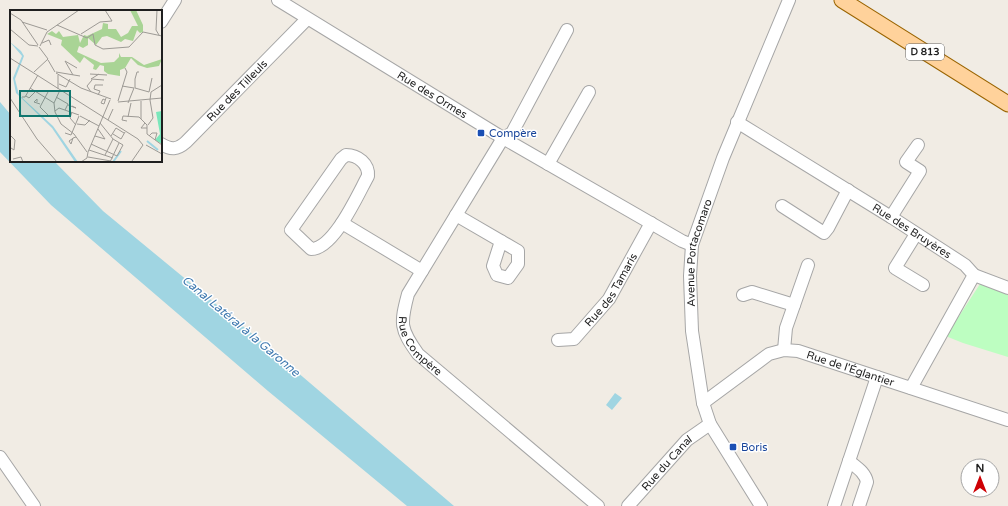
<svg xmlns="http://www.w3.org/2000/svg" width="1008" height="506" viewBox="0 0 1008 506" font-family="'Varela Round',sans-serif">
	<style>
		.park { fill: #bdfec1 }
		.water { fill: #a0d5e2 }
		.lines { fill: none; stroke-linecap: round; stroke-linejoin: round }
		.minor-casing { stroke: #a6a6a6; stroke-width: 14 }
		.major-casing { stroke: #9a6400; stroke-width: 17 }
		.minor { stroke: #fff; stroke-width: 12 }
		.major { stroke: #ffd29b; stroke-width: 15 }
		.transit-dot { fill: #1a4fb4; stroke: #fff; stroke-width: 1.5 }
		.labels { text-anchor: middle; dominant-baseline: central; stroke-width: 3; stroke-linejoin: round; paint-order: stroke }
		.shield { fill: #fff; stroke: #626262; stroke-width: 1 }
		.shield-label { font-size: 10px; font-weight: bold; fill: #1f1f1f }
		.street-label { font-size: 11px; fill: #1f1f1f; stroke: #fff }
		.transit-label { font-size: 11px; fill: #164399; stroke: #fff; text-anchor: start }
		.water-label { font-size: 12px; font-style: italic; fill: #407ab0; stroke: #fff }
		.inset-river { fill: none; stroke: #a0d5e2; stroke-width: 2 }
		.inset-road { fill: none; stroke: #9d9a95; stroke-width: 1 }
		.view { fill: #0f766e; fill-opacity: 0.15; stroke: #0f766e; stroke-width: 2 }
		.inset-edge { fill: none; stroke: #1f1f1f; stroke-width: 2 }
	</style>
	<rect width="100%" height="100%" fill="#f1ece4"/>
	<!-- park -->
	<path class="park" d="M980,284L1008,295V357L963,343L948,337V333Z"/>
	<!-- water -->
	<path class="water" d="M0,102L11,115V161H54L103,211L262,342L454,506H407L268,391L51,205L0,152Z
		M615,393L622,398L612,410L606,405Z"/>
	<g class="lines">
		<defs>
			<g id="minor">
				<path id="s1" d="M278,0L503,138L682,241L692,245"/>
				<path d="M161,22L175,0"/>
				<path id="s2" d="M567,30L512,133L503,138L408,294C400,324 400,329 418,354L598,506"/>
				<path id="s3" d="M737,122L891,217L965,265L974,275L911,388"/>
				<path id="s4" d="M161,144C171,150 177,150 186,142L307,19"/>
				<path d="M346,155C358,155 369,164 368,176C358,194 334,249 311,249L291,230L341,159Z"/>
				<path d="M548,164L589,92"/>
				<path d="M782,206L824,233L828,228L848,190"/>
				<path d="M456,215L518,251V264L508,278L497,275L493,266L501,241"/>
				<path d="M891,217L920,171L906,162L918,145"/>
				<path d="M342,223L422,271"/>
				<path d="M916,234L895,268L923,285"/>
				<path d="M974,275L1008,288"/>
				<path d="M743,295L752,292L794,305"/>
				<path id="s5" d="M558,340L574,339L609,299L651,223"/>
				<path d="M784,350L786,328L808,265"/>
				<path id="s6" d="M703,403L769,354L784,350L798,351L1008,420"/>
				<path d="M0,457L34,506"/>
				<path d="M849,461C856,467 865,472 867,482L859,506"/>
				<path id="s7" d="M628,506L687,440L710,424"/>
				<path id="s8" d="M761,506L710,424L703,403L692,331L690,276L692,245L723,158L789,0"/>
				<path d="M834,506L877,377"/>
			</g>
			<path id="major" d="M842,0L1008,104"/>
		</defs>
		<!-- minor casing -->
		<use href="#minor" class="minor-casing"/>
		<!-- major casing -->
		<use href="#major" class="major-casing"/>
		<!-- minor -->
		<use href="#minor" class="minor"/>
		<!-- major -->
		<use href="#major" class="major"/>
	</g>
	<!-- markers -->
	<g class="transit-dot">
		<rect x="477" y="129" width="8" height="8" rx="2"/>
		<rect x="729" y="443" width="8" height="8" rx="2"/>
	</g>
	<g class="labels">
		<!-- shield labels -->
		<rect class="shield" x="906" y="44" width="38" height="16" rx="3"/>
		<g class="shield-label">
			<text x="925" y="52">D 813</text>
		</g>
		<!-- street labels -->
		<g class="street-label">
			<text stroke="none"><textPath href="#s4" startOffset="100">Rue des Tilleuls</textPath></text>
			<text stroke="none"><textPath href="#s1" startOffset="181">Rue des Ormes</textPath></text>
			<text stroke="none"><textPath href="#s3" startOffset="206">Rue des Bruyères</textPath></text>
			<text stroke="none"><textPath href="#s8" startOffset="271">Avenue Portacomaro</textPath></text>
			<text stroke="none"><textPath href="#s5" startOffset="78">Rue des Tamaris</textPath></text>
			<text stroke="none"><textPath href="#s2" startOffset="368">Rue Compère</textPath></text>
			<text stroke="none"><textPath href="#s6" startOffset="167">Rue de l'Églantier</textPath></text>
			<text stroke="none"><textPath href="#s7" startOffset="58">Rue du Canal</textPath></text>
		</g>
		<!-- transit labels -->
		<g class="transit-label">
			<text x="489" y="133">Compère</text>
			<text x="741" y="447">Boris</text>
		</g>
		<!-- water labels -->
		<g class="water-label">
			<text transform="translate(241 326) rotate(40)">Canal Latéral à la Garonne</text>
		</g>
	</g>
	<!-- overview -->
	<g transform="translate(10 10)">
		<rect width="152" height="152" fill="#f1ece4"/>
		<path d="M120,0H126L133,15V22L130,23L127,20L123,31L115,29L111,32L97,26L92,27L86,35L78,28V35L73,38L69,36L67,42L91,53L104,52L109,47V43L111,47H122L134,55L152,49L149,56L137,58L128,55L121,48L115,58L110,60V66L98,64L94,61V56L90,55L86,60L83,59L84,55L74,47L70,53L51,35L52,30L37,24L42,21L46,24L49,21L53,27L68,25L70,33L74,25L77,26L92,19L93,13L98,14V19H106L111,27L118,23L122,16H128Z" fill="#a9d495"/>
		<path d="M152,101V134L145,130L150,124L146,102Z" fill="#7be7bb"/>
		<path d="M0,32L11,41L14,46L5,69L9,85L43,116L68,152H65L42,118L6,83L3,68L12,46Z" fill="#a0d5e2"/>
		<path class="inset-river" d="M137,131L148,140M103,152L111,141"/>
		<path class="inset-road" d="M147,0L146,20L149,25M0,3L11,10L28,35M12,12L37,20M47,15L77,28L83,24L85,35L93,39L119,37L133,22L152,26M0,19L19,35L28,36M37,22L69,0M71,24L90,12L102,11L95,0M32,33L39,30L41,35M30,36L37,22M29,37L38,49M0,48L128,129L133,135M38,50L45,62M24,62L38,49M46,62L70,66M46,63L71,78L101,89M80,64L97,65M89,64L81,69L94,70M48,65V79M63,65L55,51L67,58M49,74L56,77L60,69M112,76L124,78M20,78L44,93M125,78V69L127,62H129M125,78L139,82M50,80L44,93L45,102L51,114L64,124L77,142M38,82L30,97L40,107M81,82L77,76L82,70M139,82L142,68M88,85L90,81L84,79L85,75H93M16,86L19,88L25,82M12,87H15L28,65M46,87L58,94L55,100M0,88L27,129L47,152M95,90L93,89L91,93L94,94L96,88M140,90L141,82L152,75M108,91L117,62L115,58M131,91V109M27,92V89L24,92L30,94M108,92L152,88M118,93L124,78M58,95L66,98L62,96M45,101L49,98L69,105M62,102L60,108L66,115M70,106L89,116M118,107L121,93M98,110L103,99M117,111L112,110L113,106L129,107L137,115V124L152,135M135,113L131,118H137M67,114L75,115L80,110M138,115L143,108L140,90M55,123L61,125L69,106M103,124L111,129L115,122M0,125L5,130L4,140L1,138M85,126L95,129L88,119M101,126L106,118L114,123M139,126L142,123H147L145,130M63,128L61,134L59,131L62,129L63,128L66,127M81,134L107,146L113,135L103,129L90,113M136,135L152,144M79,140L103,148M78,142L100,90M95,145L103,129M78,147L101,151M3,149L11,147L13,152M122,151L133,135M71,152L77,148L78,142M100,152L109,133"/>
		<path class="view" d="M10,81H60V106H10Z"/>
		<rect width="152" height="152" class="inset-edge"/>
	</g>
	<!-- north arrow -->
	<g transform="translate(980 478)"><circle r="19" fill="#ffffff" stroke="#a5a5a5"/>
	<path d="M0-3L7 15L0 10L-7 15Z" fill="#ce0004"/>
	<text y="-6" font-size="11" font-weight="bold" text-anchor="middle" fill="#1f1f1f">N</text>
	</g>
</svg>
